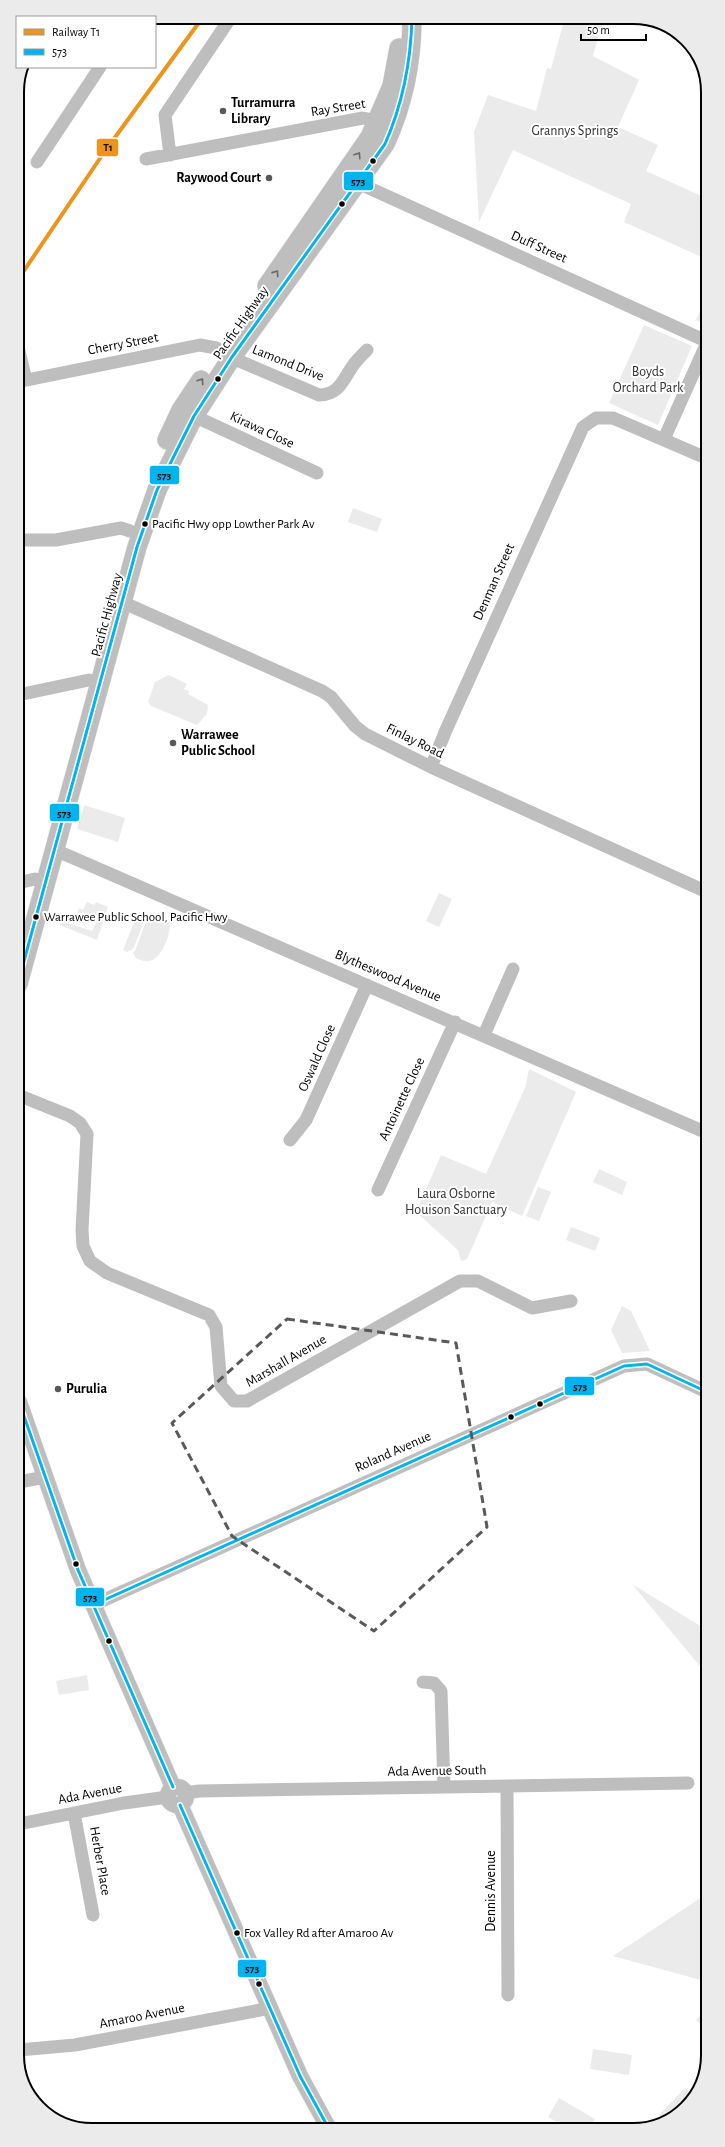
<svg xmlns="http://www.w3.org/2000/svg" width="725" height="2147" viewBox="0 0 725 2147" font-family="'Alegreya Sans',sans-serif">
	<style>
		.green { fill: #ebebeb }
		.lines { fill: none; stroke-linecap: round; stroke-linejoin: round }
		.major-casing { stroke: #dbdbdb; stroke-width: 17 }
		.highway-casing { stroke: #dbdbdb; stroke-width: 20 }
		.minor { stroke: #bebebe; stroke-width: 13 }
		.major { stroke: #bebebe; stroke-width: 16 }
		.highway { stroke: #bebebe; stroke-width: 19 }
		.bus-1-casing { stroke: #fff; stroke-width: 6 }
		.bus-1 { stroke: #00b5ef; stroke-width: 3 }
		.rail-1-casing { stroke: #fff; stroke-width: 7 }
		.rail-1 { stroke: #ed951b; stroke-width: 4 }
		.oneway { stroke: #686868 }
		.marked { fill: none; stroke: #595959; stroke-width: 3; stroke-dasharray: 8 5; stroke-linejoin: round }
		.poi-dot { fill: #595959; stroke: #fff; stroke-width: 1.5 }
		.bus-dot { fill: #000; stroke: #fff; stroke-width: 1.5 }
		.labels { text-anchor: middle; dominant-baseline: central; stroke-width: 4; stroke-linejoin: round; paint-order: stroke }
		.bus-label { font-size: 13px; fill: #000; stroke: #fff; text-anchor: start }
		.poi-label { font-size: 14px; font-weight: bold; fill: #000; stroke: #fff; text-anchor: start }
		.street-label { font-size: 14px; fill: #000; stroke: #fff }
		.park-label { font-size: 14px; fill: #313131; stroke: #fff }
		.rim { fill: none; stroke: #000; stroke-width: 2 }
		.line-badge { stroke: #fff; stroke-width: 1.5 }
		.pale-badge-label { font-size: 11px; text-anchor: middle; font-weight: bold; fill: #111 }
	</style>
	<rect width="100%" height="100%" fill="#fff"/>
	<!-- green -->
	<path class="green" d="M565,17H604L593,56L639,80L618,127L658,145L646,171L706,198V259L624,222L631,204L513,150L479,222L474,132L488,95L536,111L547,68L551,69Z
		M706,297V317L703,323L696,320Z
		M644,325L692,346L658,425L609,403Z
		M353,508L382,519L377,532L348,522Z
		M169,675L187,684L184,689L189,691L188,694L208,705L207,714L197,725L151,706L148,702L155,682Z
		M84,805L125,818L118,842L77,829Z
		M439,893L452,899L439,927L426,921Z
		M87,902L94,905L96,902L108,907L97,940L60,925L62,921L92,931L96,923L77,914L79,908L83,910Z
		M161,915L170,922C171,934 161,964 145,961C142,961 139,959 136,958L133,952L135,951L145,924L152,916Z
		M135,920L144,922L133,949L127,952L123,950Z
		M529,1069L576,1092L522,1216L492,1202L467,1259L461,1261L458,1250L416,1212L441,1155L486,1174L525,1088Z
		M599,1169L627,1182L622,1195L593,1182Z
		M538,1187L551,1192L539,1221L526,1216Z
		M571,1227L600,1238L595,1251L566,1240Z
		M622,1306L631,1311L650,1351L622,1353L611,1330Z
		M632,1584L707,1630L708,1676Z
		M87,1675L89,1690L59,1695L56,1681Z
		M708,1893V1982L613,1956Z
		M705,2010L708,2012V2031L696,2020Z
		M593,2049L632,2055L629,2075L590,2069Z
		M685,2088L694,2096L692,2101L664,2120L659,2115Z
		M559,2098L595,2119L590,2128H568L548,2117Z"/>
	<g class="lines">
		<defs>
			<path id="major" d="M19,1402L78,1570L173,1787
				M168 1796a9 9 0 1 1 18 0a9 9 0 1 1-18 0Z
				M180,1805L300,2076L329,2129"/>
			<path id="highway" d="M267,286L370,137L392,86L399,48
				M167,440L181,410L201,380
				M18,984L137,547L157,490L194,416L232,357L385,144C404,103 412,62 412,17"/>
		</defs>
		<!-- major casing -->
		<use href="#major" class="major-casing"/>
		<!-- highway casing -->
		<use href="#highway" class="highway-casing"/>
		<!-- minor -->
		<path class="minor" d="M170,155L165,115L231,17
			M146,159L363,118L383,122
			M37,162L100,67
			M358,183L706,341
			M17,343L26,380
			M17,382L200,345L216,348L237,360L319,395C340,395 343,379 354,364C358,359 363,354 367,350
			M194,416L317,473
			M664,439L706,345
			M18,540H56L121,528L130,531
			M122,602L322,691L331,697L355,726L365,734L431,767L707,892
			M18,695L89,680
			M431,767L446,730L583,427L596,418H613L706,458
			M55,850L707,1133
			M18,883L35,879L47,882
			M484,1035L513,969
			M18,1095L70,1116L80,1123L87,1134L82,1230L83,1246L90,1261L107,1273L209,1315L216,1327L221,1386L234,1401H247L460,1281H478L532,1308L571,1301
			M290,1140L306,1120L367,985
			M378,1190L455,1022
			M19,1482L45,1477
			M93,1605L624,1366L647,1364L707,1392
			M423,1682L434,1683L441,1691L444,1787
			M507,1787L508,1995
			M186,1793L199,1791L688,1783
			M74,1813L93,1915
			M19,1824L124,1803L168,1797
			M19,2050L75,2045L271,2008"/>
		<!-- major -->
		<use href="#major" class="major"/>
		<!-- highway -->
		<use href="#highway" class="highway"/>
		<defs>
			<path id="bus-1" d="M18,983L137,547L157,490L194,416L232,357L385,144C403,103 411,62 412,17
				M19,1402L78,1570L173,1787
				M93,1605L624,1366L647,1364L707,1392
				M180,1805L300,2076L329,2129"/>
		</defs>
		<!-- bus-1 casing -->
		<use href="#bus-1" class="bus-1-casing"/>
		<!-- bus-1 -->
		<use href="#bus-1" class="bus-1"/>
		<defs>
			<path id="rail-1" d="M17,281L105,151L203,17"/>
		</defs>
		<!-- rail-1 casing -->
		<use href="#rail-1" class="rail-1-casing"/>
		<!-- rail-1 -->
		<use href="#rail-1" class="rail-1"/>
	</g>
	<!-- one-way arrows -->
	<defs><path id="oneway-chevron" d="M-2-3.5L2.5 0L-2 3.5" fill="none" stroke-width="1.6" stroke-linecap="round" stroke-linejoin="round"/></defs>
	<g class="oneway">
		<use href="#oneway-chevron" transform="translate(358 155) rotate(-57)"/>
		<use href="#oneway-chevron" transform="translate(276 273) rotate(-55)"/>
		<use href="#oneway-chevron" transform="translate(201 381) rotate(-56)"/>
	</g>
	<!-- marked area -->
	<path class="marked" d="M287,1319L456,1343L487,1527L374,1631L232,1536L172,1423Z"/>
	<!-- markers -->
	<g class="poi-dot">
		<circle cx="223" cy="111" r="4"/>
		<circle cx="269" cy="178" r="4"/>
		<circle cx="173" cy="743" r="4"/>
		<circle cx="58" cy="1389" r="4"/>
	</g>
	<g class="bus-dot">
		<circle cx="373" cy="161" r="3.5"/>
		<circle cx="342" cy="204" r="3.5"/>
		<circle cx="218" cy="379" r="3.5"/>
		<circle cx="145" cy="524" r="3.5"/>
		<circle cx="36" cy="917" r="3.5"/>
		<circle cx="540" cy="1404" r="3.5"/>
		<circle cx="511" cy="1417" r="3.5"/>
		<circle cx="76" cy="1564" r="3.5"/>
		<circle cx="109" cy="1641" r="3.5"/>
		<circle cx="237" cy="1933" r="3.5"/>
		<circle cx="259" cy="1984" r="3.5"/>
	</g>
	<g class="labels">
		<!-- bus labels -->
		<g class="bus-label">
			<text x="152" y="524">Pacific Hwy opp Lowther Park Av</text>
			<text x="44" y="917">Warrawee Public School, Pacific Hwy</text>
			<text x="244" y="1933">Fox Valley Rd after Amaroo Av</text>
		</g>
		<!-- poi labels -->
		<g class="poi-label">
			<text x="231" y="103">Turramurra<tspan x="231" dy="16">Library</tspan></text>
			<text x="261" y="178" text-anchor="end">Raywood Court</text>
			<text x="181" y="735">Warrawee<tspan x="181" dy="16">Public School</tspan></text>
			<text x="66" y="1389">Purulia</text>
		</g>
		<!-- street labels -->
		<g class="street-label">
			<text transform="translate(338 108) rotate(-9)">Ray Street</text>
			<text transform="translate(539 247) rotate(24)">Duff Street</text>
			<text transform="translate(241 323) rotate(-55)">Pacific Highway</text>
			<text transform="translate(123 344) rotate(-11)">Cherry Street</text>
			<text transform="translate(288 363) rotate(22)">Lamond Drive</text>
			<text transform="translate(262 430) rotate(25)">Kirawa Close</text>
			<text transform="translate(494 582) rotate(-66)">Denman Street</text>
			<text transform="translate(107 615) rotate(-75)">Pacific Highway</text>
			<text transform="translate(415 741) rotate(26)">Finlay Road</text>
			<text transform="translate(388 976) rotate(23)">Blytheswood Avenue</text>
			<text transform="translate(317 1058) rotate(-66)">Oswald Close</text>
			<text transform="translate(402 1099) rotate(-65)">Antoinette Close</text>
			<text transform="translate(286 1361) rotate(-30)">Marshall Avenue</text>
			<text transform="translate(393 1452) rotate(-24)">Roland Avenue</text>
			<text transform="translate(437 1771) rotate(-1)">Ada Avenue South</text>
			<text transform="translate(90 1794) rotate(-11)">Ada Avenue</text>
			<text transform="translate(100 1861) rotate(80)">Herber Place</text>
			<text transform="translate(491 1891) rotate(-90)">Dennis Avenue</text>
			<text transform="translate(142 2016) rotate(-11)">Amaroo Avenue</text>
		</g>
		<!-- park labels -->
		<g class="park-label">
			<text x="575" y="131">Grannys Springs</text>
			<text x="648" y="372">Boyds<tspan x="648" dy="16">Orchard Park</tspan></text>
			<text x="456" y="1194">Laura Osborne<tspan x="456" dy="16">Houison Sanctuary</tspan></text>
		</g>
	</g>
	<!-- crop -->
	<path d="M0 0H725V2147H0ZM92 24H633A68 68 0 0 1 701 92V2055A68 68 0 0 1 633 2123H92A68 68 0 0 1 24 2055V92A68 68 0 0 1 92 24Z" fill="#ebebeb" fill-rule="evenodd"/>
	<path class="rim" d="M92 24H633A68 68 0 0 1 701 92V2055A68 68 0 0 1 633 2123H92A68 68 0 0 1 24 2055V92A68 68 0 0 1 92 24Z"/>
	<g class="line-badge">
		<rect x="96" y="138" width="23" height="19" rx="4" fill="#ed951b"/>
		<rect x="343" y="171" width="31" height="20" rx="4" fill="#00b5ef"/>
		<rect x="149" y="465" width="31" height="20" rx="4" fill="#00b5ef"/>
		<rect x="49" y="803" width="31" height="19" rx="4" fill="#00b5ef"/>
		<rect x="564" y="1376" width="31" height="20" rx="4" fill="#00b5ef"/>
		<rect x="75" y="1587" width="30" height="20" rx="4" fill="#00b5ef"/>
		<rect x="237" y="1959" width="30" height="19" rx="4" fill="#00b5ef"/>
	</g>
	<g class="pale-badge-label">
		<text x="108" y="151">T1</text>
		<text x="358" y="185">573</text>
		<text x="164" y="479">573</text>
		<text x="64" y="817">573</text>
		<text x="580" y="1390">573</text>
		<text x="90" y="1601">573</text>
		<text x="252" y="1972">573</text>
	</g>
	<!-- legend -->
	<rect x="16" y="16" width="140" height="52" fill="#ffffff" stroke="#999999"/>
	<rect x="24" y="29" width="20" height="6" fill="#ed951b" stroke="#999999"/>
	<text x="52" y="36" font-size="12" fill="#000000">Railway T1</text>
	<rect x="24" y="49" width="20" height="6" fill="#00b5ef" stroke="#999999"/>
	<text x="52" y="56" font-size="12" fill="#000000">573</text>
	<!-- scale -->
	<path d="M581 34v6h65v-6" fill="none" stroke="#000000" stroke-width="2"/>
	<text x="587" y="34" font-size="12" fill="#000000" stroke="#ffffff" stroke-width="3" paint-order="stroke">50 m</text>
</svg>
